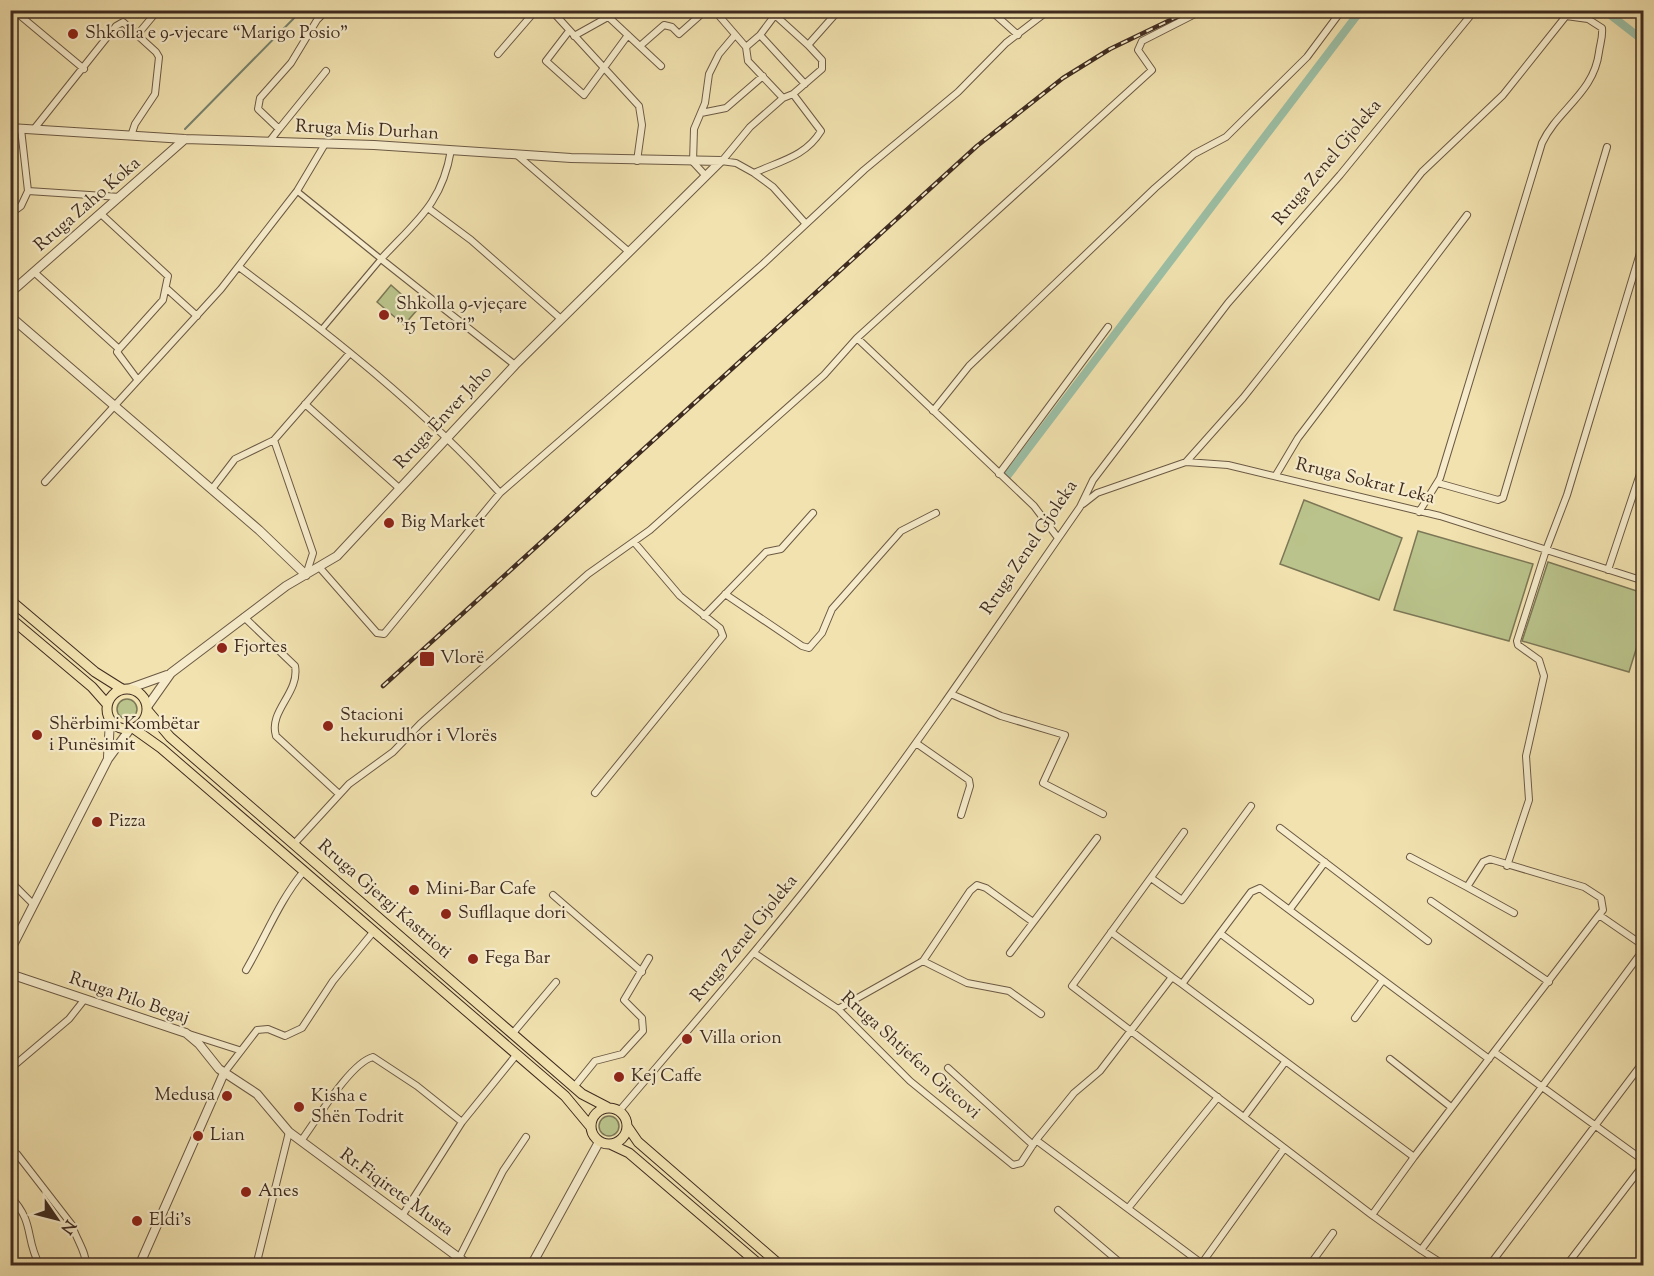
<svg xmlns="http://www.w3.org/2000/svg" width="1654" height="1276" viewBox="0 0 1654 1276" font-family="'Sorts Mill Goudy',serif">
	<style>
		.green { fill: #bac38b; stroke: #7c7756; stroke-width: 1.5 }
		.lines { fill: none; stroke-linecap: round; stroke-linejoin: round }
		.stream { stroke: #778470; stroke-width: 2 }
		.canal { stroke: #9cbfa5; stroke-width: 8 }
		.pedestrian-casing { stroke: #6c5944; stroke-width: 7 }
		.minor-casing { stroke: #6c5944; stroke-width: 8 }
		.tertiary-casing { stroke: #6c5944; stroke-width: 10 }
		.primary-casing { stroke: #3f2b20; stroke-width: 11 }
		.pedestrian { stroke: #f6eccb; stroke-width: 4.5 }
		.minor { stroke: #f6eccb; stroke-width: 6 }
		.tertiary { stroke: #f6eccb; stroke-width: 8 }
		.primary { stroke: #f1e2af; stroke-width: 9 }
		.rail-casing { stroke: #3f2b20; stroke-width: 4.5 }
		.rail { stroke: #f6eccb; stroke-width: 2; stroke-dasharray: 7; stroke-linecap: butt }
		.poi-dot { fill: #8f2418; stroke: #f6eccb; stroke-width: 2 }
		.labels { text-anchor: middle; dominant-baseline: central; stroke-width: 4.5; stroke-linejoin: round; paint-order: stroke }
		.poi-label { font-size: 18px; fill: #3f2b20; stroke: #f6eccb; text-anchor: start }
		.street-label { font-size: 18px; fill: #3f2b20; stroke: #f6eccb }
	</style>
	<rect width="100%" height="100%" fill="#f1e2af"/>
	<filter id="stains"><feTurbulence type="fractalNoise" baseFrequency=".00333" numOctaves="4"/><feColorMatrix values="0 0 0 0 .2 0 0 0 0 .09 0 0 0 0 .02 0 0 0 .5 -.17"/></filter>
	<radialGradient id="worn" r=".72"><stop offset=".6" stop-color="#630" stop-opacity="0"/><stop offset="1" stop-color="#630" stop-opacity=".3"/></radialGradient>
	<!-- green -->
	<path class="green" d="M391,285L418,309L404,325L377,302Z
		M1304,500L1402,538L1379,600L1280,564Z
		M1418,531L1533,564L1509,641L1394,610Z
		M1548,562L1643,593V627L1629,672L1522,641Z
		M117 709a10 10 0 1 1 20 0a10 10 0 1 1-20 0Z
		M599 1126a10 10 0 1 1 20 0a10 10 0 1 1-20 0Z"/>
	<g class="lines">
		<!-- stream -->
		<path class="stream" d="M185,129L302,10"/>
		<!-- canal -->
		<path class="canal" d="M1604,10L1644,41
			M1008,475L1361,10"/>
		<defs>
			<path id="pedestrian" d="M297,191L381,259L322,329"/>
			<path id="minor" d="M551,10L639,106L642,125L637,161
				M601,10L661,66
				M714,10L746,47
				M990,10L1018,35
				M17,13L84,69
				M569,31L546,61L584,95L628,35
				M138,34L158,10
				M760,35L805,84
				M574,36L608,17
				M640,46L664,25L672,27L679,34L706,10
				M498,54L536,10
				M793,94L783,98L748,61L746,47L760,35L775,15L808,45
				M701,113L726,108L763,76
				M21,129L28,191L120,197
				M34,129L116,26L123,22L156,52L159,57L155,94L135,124L131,136
				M279,129L326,71
				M269,142L279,129L258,109L260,98L291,63L317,20L327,10
				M451,150C442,204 416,221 381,259L515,365
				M517,155L628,251
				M721,161L736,163L754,173C780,161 805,157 821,131L793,94L822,69V60L808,45L839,10
				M722,161L750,127L783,98
				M754,173L773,187L806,224
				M706,176L693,162L694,129L705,103L709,74L719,54L735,35
				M428,208L471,240L561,319
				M10,214L21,206L28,191
				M239,267C331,335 423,408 500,493
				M34,272L119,349L163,300L168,276L101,214
				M166,288L197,316
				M857,338L1152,70L1138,50L1142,41L1199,12L1209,10
				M119,349L117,352L137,379
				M305,404L399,488
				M933,411L969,366L1155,188L1194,154L1226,137L1307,57L1342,10
				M274,440L313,553L306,575
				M1186,462L1243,398L1422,172L1503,95L1566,16L1588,19L1602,28C1603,37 1600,44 1599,52C1594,93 1558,109 1542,143L1440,478L1419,512
				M999,474L1108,327
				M1276,475L1298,438L1467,215
				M45,482L221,289L297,191L325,144
				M1438,483L1498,500L1503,498L1607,147
				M212,489L235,459L274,440L350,353
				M1083,504L1097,493L1186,462L1228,465L1440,516L1644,581
				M320,568L377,633L384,634L500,493L763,264L864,170L958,92L1006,43L1049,10
				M1608,570L1644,462
				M725,594L802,646L809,648L822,633L832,609L901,531L936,513
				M704,616L766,552L781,549L813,513
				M244,617L295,666C300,693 268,711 276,736L339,794
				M951,694L1001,716L1065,735L1043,783L1103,814
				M916,743L969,780L970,786L961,815
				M595,793L723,636L720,628L680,596L634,542
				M1280,828L1428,941
				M1184,832L1072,986L1372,1215
				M294,844L349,784L393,752L420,724L588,574L650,530L824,375L857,338L1034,506L1058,538
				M1410,857L1467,887L1483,862L1490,859L1584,887L1601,898L1603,910L1599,915
				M1507,866L1529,800L1526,756L1544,676L1539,660L1518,645L1517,641L1546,550L1567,495L1644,240
				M1151,878L1182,900L1251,806
				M10,881L33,904
				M1467,887L1514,913
				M553,895L642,972
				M1431,901L1549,982
				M1290,909L1325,862
				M1111,932L1172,977
				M1221,934L1310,1001
				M754,953L838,1009L910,1081L1013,1165L1021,1163L1036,1140
				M1010,953L1097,838
				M923,961L967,983L1009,991L1041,1014
				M246,970C266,936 279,901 304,871
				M1182,984L1172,977L1100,1071L1074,1093L1036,1140L1205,1266
				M838,1009L923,961L970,891L977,885L986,888L1033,922
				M1355,1018L1383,980
				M513,1033L556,982
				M189,1034L239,1050
				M1494,1052L1599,915L1644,946
				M1390,1059L1451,1107
				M1489,1059L1260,888L1251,892L1182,984L1414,1157L1494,1052L1644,1161
				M948,1068L1033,1145
				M10,1069L69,1019L84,1000
				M224,1073L257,1030L268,1029L285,1036L302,1028L333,981L374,931
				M574,1087L595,1061L622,1054L643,1031L642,1018L624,1000L649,958
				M620,1110C700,1016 782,922 857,823C935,720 1006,613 1080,507L1093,480L1228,303L1340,175L1475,10
				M1244,1117L1285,1062
				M301,1141C316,1121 350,1063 373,1057L417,1086L462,1122
				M10,1152L17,1154L72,1225C76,1239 87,1253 86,1266
				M1414,1157L1372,1215L1421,1250L1644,949
				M10,1196C36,1224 24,1237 40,1266
				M1129,1207L1218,1097
				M1058,1210L1124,1266
				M402,1216L462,1122L517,1054
				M1421,1250L1446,1266
				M459,1258L503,1171L526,1137
				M1202,1263L1284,1149
				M256,1266L289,1132
				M1268,1266L1271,1262L1275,1266
				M1309,1266L1333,1233
				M1489,1266L1644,1061
				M1566,1266L1644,1164"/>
			<path id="tertiary" d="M10,128L185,139L374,145L571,158L721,161
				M10,293L185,139
				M10,316L259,530L306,575
				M128,689L167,675
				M147,707L171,673L286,586L337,556L515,365L721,161
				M108,757L110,720
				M10,951L108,759L130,729
				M10,974L186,1033L199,1044L219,1069L257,1094L289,1132L470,1266
				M139,1266L224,1073
				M531,1266L599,1142"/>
			<path id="primary" d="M10,600L95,672L122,689
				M10,618L92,687L107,704
				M107 709a20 20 0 1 1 40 0a20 20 0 1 1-40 0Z
				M147,710L170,737L582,1094L607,1107
				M133,728L161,748L565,1096L590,1126
				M591 1126a18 18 0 1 1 36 0a18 18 0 1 1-36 0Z
				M627,1126L638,1142L781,1266
				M610,1144L629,1153L761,1266"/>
		</defs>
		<!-- pedestrian casing -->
		<use href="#pedestrian" class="pedestrian-casing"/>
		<!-- minor casing -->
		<use href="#minor" class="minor-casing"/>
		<!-- tertiary casing -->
		<use href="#tertiary" class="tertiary-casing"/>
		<!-- primary casing -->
		<use href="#primary" class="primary-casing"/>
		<!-- pedestrian -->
		<use href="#pedestrian" class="pedestrian"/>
		<!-- minor -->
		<use href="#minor" class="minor"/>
		<!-- tertiary -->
		<use href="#tertiary" class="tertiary"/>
		<!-- primary -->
		<use href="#primary" class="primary"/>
		<defs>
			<path id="rail" d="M383,686L977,146L1063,78L1110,49L1191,10"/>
		</defs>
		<!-- rail casing -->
		<use href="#rail" class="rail-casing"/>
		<!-- rail -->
		<use href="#rail" class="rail"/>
	</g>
	<!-- markers -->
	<g class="poi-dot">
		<circle cx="73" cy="34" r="6"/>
		<circle cx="384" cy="315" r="6"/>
		<circle cx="389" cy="523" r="6"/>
		<circle cx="222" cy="648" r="6"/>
		<rect x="419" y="651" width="16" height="16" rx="3"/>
		<circle cx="328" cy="726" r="6"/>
		<circle cx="37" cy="735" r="6"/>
		<circle cx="97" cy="822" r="6"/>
		<circle cx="414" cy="890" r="6"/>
		<circle cx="446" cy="914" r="6"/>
		<circle cx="473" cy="959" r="6"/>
		<circle cx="687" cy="1039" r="6"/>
		<circle cx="619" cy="1077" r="6"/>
		<circle cx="227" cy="1096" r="6"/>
		<circle cx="299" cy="1107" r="6"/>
		<circle cx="198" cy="1136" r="6"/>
		<circle cx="246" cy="1192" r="6"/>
		<circle cx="137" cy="1221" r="6"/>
	</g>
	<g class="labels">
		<!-- poi labels -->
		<g class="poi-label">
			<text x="85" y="34">Shkolla e 9-vjecare “Marigo Posio”</text>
			<text x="396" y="305">Shkolla 9-vjeçare<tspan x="396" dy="21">"15 Tetori"</tspan></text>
			<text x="401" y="523">Big Market</text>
			<text x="234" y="648">Fjortes</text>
			<text x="440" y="659">Vlorë</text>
			<text x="340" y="716">Stacioni<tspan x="340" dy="21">hekurudhor i Vlorës</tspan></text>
			<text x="49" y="725">Shërbimi Kombëtar<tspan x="49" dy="21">i Punësimit</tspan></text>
			<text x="109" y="822">Pizza</text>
			<text x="426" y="890">Mini-Bar Cafe</text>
			<text x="458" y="914">Sufllaque dori</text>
			<text x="485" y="959">Fega Bar</text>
			<text x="699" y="1039">Villa orion</text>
			<text x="631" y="1077">Kej Caffe</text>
			<text x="215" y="1096" text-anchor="end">Medusa</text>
			<text x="311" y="1097">Kisha e<tspan x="311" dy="21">Shën Todrit</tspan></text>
			<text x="210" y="1136">Lian</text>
			<text x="258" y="1192">Anes</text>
			<text x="149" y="1221">Eldi's</text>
		</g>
		<!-- street labels -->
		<g class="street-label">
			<text transform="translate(367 131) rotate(3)">Rruga Mis Durhan</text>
			<text transform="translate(1328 163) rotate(-50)">Rruga Zenel Gjoleka</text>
			<text transform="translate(88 205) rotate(-41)">Rruga Zaho Koka</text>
			<text transform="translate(444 418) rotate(-47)">Rruga Enver Jaho</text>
			<text transform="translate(1365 482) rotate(14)">Rruga Sokrat Leka</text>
			<text transform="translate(1030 548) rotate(-56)">Rruga Zenel Gjoleka</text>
			<text transform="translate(384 900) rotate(41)">Rruga Gjergj Kastrioti</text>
			<text transform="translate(745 939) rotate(-51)">Rruga Zenel Gjoleka</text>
			<text transform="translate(129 999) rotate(19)">Rruga Pilo Begaj</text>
			<text transform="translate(910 1056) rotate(42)">Rruga Shtjefen Gjecovi</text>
			<text transform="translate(396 1193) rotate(36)">Rr.Fiqirete Musta</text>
		</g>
	</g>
	<!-- margin -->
	<rect width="1654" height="1276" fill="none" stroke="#f1e2af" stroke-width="36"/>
	<rect x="12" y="12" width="1630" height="1252" fill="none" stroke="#3f2b20" stroke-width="3"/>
	<rect x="18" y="18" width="1618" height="1240" fill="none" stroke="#3f2b20" stroke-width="1.5"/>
	<!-- north arrow -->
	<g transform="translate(57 1219) rotate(125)" stroke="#f6eccb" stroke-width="4.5" paint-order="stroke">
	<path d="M0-4.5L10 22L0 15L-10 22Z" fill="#3f2b20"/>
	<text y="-9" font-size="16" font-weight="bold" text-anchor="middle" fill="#3f2b20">N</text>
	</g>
	<rect width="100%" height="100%" filter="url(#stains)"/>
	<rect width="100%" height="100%" fill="url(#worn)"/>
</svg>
